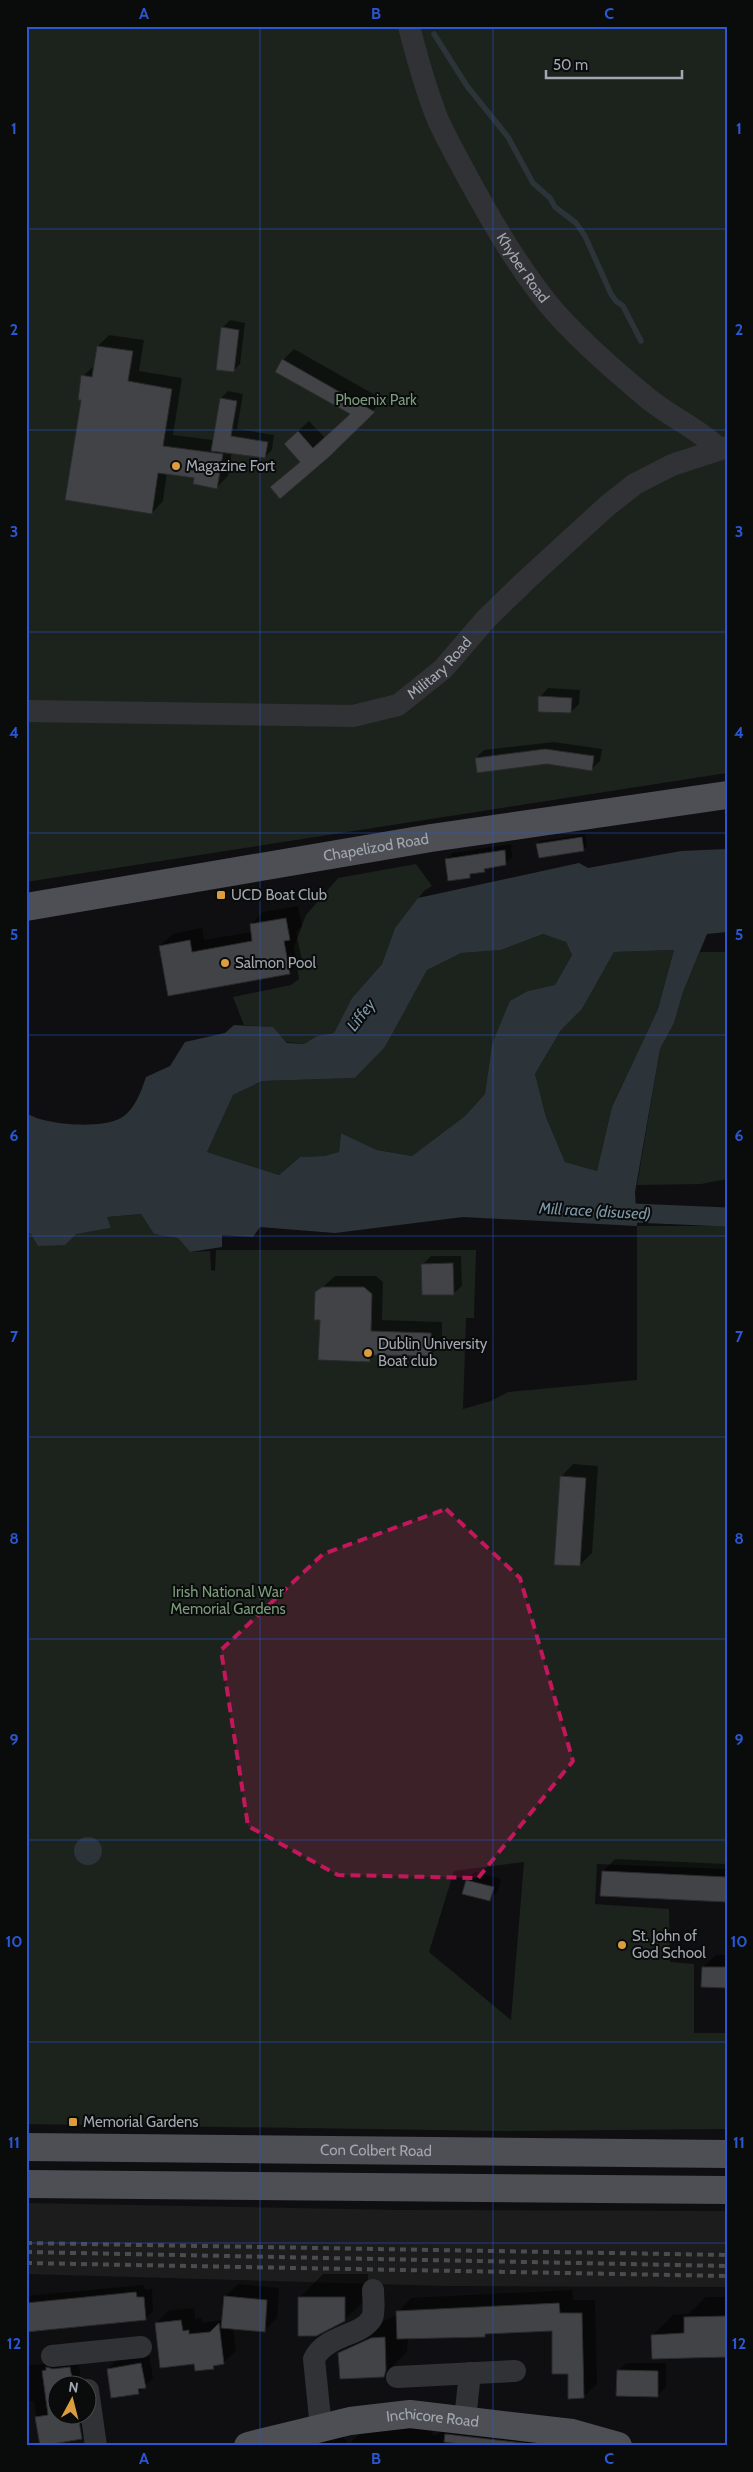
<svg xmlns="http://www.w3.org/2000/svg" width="753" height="2472" viewBox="0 0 753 2472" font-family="Cabin,sans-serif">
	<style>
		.built { fill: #1c1c1d }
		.green { fill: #1c231d; fill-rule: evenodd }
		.water { fill: #2d3439; fill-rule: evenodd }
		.shadow { fill: #0007 }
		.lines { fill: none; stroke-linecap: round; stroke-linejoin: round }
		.stream { stroke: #2d3439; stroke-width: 5.5 }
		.canal { stroke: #2d3439; stroke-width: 19 }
		.building { fill: #414346; stroke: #2a2a2c }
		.minor { stroke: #313235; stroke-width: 22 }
		.major { stroke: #4d4f54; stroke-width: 28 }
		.rail { stroke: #4a4c50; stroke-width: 4; stroke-dasharray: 6 5; stroke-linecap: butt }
		.marked { fill: #c2185b; fill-opacity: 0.2; stroke: #c2185b; stroke-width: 4; stroke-dasharray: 10 6; stroke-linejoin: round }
		.grid { fill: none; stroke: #2a57d4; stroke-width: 1; stroke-opacity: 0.55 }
		.poi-dot { fill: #db9d3d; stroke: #0a0b0b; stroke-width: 2 }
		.labels { text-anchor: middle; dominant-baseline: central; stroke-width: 4; stroke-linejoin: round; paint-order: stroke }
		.street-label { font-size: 15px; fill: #a2a7b0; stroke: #0a0b0b }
		.park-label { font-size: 15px; fill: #7b997b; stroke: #0a0b0b }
		.poi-label { font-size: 15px; fill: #a2a7b0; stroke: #0a0b0b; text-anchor: start }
		.water-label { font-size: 16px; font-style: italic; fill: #7c96a8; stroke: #0a0b0b }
		.neatline { fill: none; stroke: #2a57d4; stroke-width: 2 }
		.grid-label { font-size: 16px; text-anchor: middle; font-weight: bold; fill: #2a57d4 }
	</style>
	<rect width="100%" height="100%" fill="#0f0f11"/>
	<!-- built -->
	<path class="built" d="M26,2203L399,2210L727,2211V2287L445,2286L26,2274Z"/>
	<!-- green -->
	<path class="green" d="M26,26H727V773L26,882Z
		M416,864L432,886L424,891L395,928L382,964L352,998L334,1033L317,1036L304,1044L287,1042L271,1027L244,1025L233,997L291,985L299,979L294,947L306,915L338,878Z
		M543,934L566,942L572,955L555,985L528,991L492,1044L485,1094L465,1116L412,1156L377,1150L341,1133L339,1152L324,1156L300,1157L279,1175L207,1152L233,1095L262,1081L355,1078L385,1047L427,970L461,953L501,950Z
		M674,950L658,1009L612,1107L597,1171L565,1162L546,1117L535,1074L561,1030L582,1009L614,952Z
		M700,952H727V1179L701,1184L637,1185L660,1049L674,1023L683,992Z
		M141,1214L154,1234L178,1238L190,1252L210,1251L211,1270L215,1271L216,1250H476L474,1318H466L463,1409L491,1401L508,1392L637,1380V1226H727V1869L597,1864L595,1904L669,1909L670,1962L694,1964V2033H727V2129L502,2131L26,2124V1233C50,1238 86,1233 111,1228L107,1217ZM524,1862L511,2020L429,1952L454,1871Z"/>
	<!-- water -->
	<path class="water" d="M727,849V932L707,934L683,992L674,1023L660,1049L635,1192L637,1226L463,1217L335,1233L260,1227L253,1237L222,1235V1247L190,1252L178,1238L154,1234L141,1214L107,1217L111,1228L76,1234L65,1245L38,1246L31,1234L26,1233V1113C44,1125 99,1129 119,1119C134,1112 141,1092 146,1077L170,1066L185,1042L225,1033L234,1025L273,1027L287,1043L304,1044L317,1036L334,1033L352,998L382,964L395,928L418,898L579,863L588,868L681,851ZM543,934L566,942L572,955L555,985L528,991L510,1001L492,1044L485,1094L465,1116L412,1156L377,1150L341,1133L339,1152L324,1156L300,1157L279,1175L207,1152L233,1095L262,1081L355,1078L385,1047L427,970L461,953L501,950ZM674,950L658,1009L612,1107L597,1171L565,1162L546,1117L535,1074L561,1030L582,1009L614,952Z
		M74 1851a14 14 0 1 1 28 0a14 14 0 1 1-28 0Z"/>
	<!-- shadow -->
	<path class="shadow" d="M230,320L245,323L240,364L233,371L217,369L223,327Z
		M109,335L144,340L139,371L182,378L173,435L214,440L221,398L228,391L243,394L237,429L274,435L272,450L265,457L232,452L228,476L217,487L196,477L167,473L163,501L152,513L83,399V376L95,365L98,346Z
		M294,349L384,400L280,497L272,487L301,461L296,433L309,421L325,438L351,413L283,360Z
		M548,688L580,690L579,704L571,712L540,697Z
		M554,742L602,749L600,761L592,769L547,763L476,758L484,750Z
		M585,834L587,846L583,850L538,844L541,841Z
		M511,844L512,857L505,864L488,867L484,871L474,872L470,877L446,860L453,853Z
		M298,906L302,926L296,932L302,960L289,973L160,946L173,934L202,928L204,940L252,932L251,925L263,912Z
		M431,1256H461L462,1286L453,1294L423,1264Z
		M335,1276H376L383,1282L382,1320L442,1322V1344L430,1355L376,1354L369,1361L321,1319L316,1293Z
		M573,1464L598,1466L592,1553L580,1565L561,1477Z
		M615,1859L727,1864V1900L603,1871Z
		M475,1872L501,1879L498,1891L490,1900L467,1881Z
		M716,1955H727V1986L703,1967Z
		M323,2274H368V2297L344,2320L300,2297Z
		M238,2284L279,2288L277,2318L264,2331L233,2328L236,2351L223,2363L217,2364L213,2368L195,2363L156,2324L168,2311L194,2308L195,2319L201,2318L202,2323L223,2320L225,2297Z
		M144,2285L145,2290L152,2289L153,2311L145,2319L26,2331V2296Z
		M572,2290L573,2300H595L597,2384L583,2397L569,2372L553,2329L487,2333L484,2335L408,2338L407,2352L384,2375L340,2354L363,2330L397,2315V2312L411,2298Z
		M706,2297H727V2356L652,2336L673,2315L688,2314Z
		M149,2355L153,2378L138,2393L108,2369L116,2361Z
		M78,2360L82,2384H58V2414H87L89,2430L81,2438L41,2444L34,2401L26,2402V2366Z
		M626,2363H666V2387L657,2396L618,2371Z
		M428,2409L433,2436L446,2430L448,2433L454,2426L552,2438L544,2446H487L451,2442L453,2446H353L352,2441L375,2418Z
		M333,2427L351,2446H314Z"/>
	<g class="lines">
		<!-- stream -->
		<path class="stream" d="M434,34L467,86L508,137L533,183L550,198L555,207L576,223L585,236L611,294L616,301L623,306L641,341"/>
		<!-- canal -->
		<path class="canal" d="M610,1212L727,1217"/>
	</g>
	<!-- building -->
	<path class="building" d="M221,327L239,330L234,372L216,370Z
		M97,346L133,351L128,381L172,389L163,446L223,454L217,489L193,484L194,478L158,473L152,514L65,500L81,400H78L81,375L92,377Z
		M282,359L375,412L329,457L280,499L270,487L300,462L284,444L298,431L313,448L350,414L275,372Z
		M220,398L237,401L231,436L268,442L265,458L211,451Z
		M538,696L572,698L571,713L538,712Z
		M545,749L594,756L592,771L547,764L477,773L475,758Z
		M582,837L584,851L539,858L536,844Z
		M505,850L506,865L484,869L485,872L470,874V878L448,881L445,859Z
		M286,918L290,940L284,941L290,974L168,996L159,946L190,940L192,952L252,941L250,924Z
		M453,1263L454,1295H422L421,1264Z
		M322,1287H364L372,1294L371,1331L431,1333V1356L370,1355V1362L318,1360L320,1320H314L315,1292Z
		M560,1476L586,1478L580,1566L554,1565Z
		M602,1871L727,1877V1902L600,1896Z
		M466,1880L494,1887L490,1901L462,1894Z
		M702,1967H727V1988L701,1987Z
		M136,2292L137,2297H144L146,2320L26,2332V2303Z
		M224,2296L267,2300L265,2332L221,2328Z
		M298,2297H345V2321L316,2336H298Z
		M559,2303L560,2313H582L584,2398L568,2399V2374H552V2331L485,2334V2337L397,2339L396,2311Z
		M727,2316V2357L652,2359L651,2335L684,2333V2317Z
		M181,2320L183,2331L189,2330V2334L210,2332L219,2323L224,2364L213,2366L214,2369L195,2371L194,2364L160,2368L155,2323Z
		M385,2337L386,2370L384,2377L340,2379L338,2353L371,2338Z
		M141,2363L146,2388L138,2389L139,2394L111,2398L107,2369Z
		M46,2367L53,2369L70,2367L73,2384H58V2414H78L82,2439L40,2446L35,2417L48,2415L42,2371L46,2370Z
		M617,2370L658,2371V2397L616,2396Z
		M445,2434L532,2444V2446H476L444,2442Z"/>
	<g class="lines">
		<!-- minor -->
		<g class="minor">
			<path id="s1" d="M409,26C417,58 426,90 438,120C447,140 458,159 468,178C492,222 517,265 549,305C574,335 615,371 645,396C668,416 698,428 719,449"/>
			<path id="s2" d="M26,711L353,716L398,705L443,669L486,619L524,582L607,506L635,484L672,465L727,447"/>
			<path d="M52,2356L141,2347"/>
			<path d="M397,2377L515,2371"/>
			<path d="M88,2390L96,2446"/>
			<path d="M465,2419L470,2373"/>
			<path d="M321,2428L314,2359C326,2334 361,2337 372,2318C375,2311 373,2298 373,2290"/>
		</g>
		<!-- major -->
		<g class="major">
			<path id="s3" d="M26,907L431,838L727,795"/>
			<path id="s4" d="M26,2147L727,2154"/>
			<path d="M26,2184L727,2190"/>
			<path id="s5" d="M248,2446L350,2421L410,2414L572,2433L618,2446"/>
		</g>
		<!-- rail -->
		<path class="rail" d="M26,2243L727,2255
			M26,2252L727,2266
			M26,2263L727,2276"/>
	</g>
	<!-- marked area -->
	<path class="marked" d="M446,1509L520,1578L573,1761L478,1878L338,1875L248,1826L221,1650L323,1554Z"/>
	<!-- grid -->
	<path class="grid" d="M260,26V2446M493,26V2446M26,229H727M26,430H727M26,632H727M26,833H727M26,1035H727M26,1236H727M26,1437H727M26,1639H727M26,1840H727M26,2042H727M26,2243H727"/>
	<!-- markers -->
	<g class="poi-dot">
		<circle cx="176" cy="466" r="5"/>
		<rect x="216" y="890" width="10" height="10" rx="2.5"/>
		<circle cx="225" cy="963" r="5"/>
		<circle cx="368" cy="1353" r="5"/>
		<circle cx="622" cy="1945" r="5"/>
		<rect x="68" y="2117" width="10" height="10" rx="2.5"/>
	</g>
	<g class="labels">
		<!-- street labels -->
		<g class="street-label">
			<text stroke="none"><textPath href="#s1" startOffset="269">Khyber Road</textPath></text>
			<text stroke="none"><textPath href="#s2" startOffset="429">Military Road</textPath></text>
			<text stroke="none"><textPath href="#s3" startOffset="355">Chapelizod Road</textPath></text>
			<text stroke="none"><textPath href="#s4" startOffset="350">Con Colbert Road</textPath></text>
			<text stroke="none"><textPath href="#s5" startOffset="188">Inchicore Road</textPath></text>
		</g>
		<!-- park labels -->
		<g class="park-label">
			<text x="376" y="400">Phoenix Park</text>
			<text x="228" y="1592">Irish National War<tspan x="228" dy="17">Memorial Gardens</tspan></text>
		</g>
		<!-- poi labels -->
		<g class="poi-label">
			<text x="186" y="466">Magazine Fort</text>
			<text x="231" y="895">UCD Boat Club</text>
			<text x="235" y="963">Salmon Pool</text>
			<text x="378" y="1344">Dublin University<tspan x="378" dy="17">Boat club</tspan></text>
			<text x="632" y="1936">St. John of<tspan x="632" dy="17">God School</tspan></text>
			<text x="83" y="2122">Memorial Gardens</text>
		</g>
		<!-- water labels -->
		<g class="water-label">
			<text transform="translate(361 1015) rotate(-53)">Liffey</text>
			<text transform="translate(595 1211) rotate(3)">Mill race (disused)</text>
		</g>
	</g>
	<!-- border -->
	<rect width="753" height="2472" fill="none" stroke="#0a0b0b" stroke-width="55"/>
	<!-- north arrow -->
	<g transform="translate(72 2400) rotate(7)"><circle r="24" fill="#0a0b0b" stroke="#47494d"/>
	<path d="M0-4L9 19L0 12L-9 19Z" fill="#db9d3d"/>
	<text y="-8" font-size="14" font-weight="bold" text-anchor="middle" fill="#a2a7b0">N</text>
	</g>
	<!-- scale -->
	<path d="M546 70v8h136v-8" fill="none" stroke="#a2a7b0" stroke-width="2.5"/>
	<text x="553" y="70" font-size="15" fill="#a2a7b0" stroke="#0a0b0b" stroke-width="4" paint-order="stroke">50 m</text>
	<rect x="28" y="28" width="698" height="2416" class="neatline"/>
	<g class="grid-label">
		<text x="144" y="19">A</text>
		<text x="376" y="19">B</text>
		<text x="609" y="19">C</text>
		<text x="14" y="134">1</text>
		<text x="739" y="134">1</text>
		<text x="14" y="335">2</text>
		<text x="739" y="335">2</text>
		<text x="14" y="537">3</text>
		<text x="739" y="537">3</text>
		<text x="14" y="738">4</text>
		<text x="739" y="738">4</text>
		<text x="14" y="940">5</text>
		<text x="739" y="940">5</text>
		<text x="14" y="1141">6</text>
		<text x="739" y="1141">6</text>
		<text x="14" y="1342">7</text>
		<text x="739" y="1342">7</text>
		<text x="14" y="1544">8</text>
		<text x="739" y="1544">8</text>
		<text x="14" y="1745">9</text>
		<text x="739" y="1745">9</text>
		<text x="14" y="1947">10</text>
		<text x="739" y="1947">10</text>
		<text x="14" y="2148">11</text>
		<text x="739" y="2148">11</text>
		<text x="14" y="2349">12</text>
		<text x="739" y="2349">12</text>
		<text x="144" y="2464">A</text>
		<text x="376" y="2464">B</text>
		<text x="609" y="2464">C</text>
	</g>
</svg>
